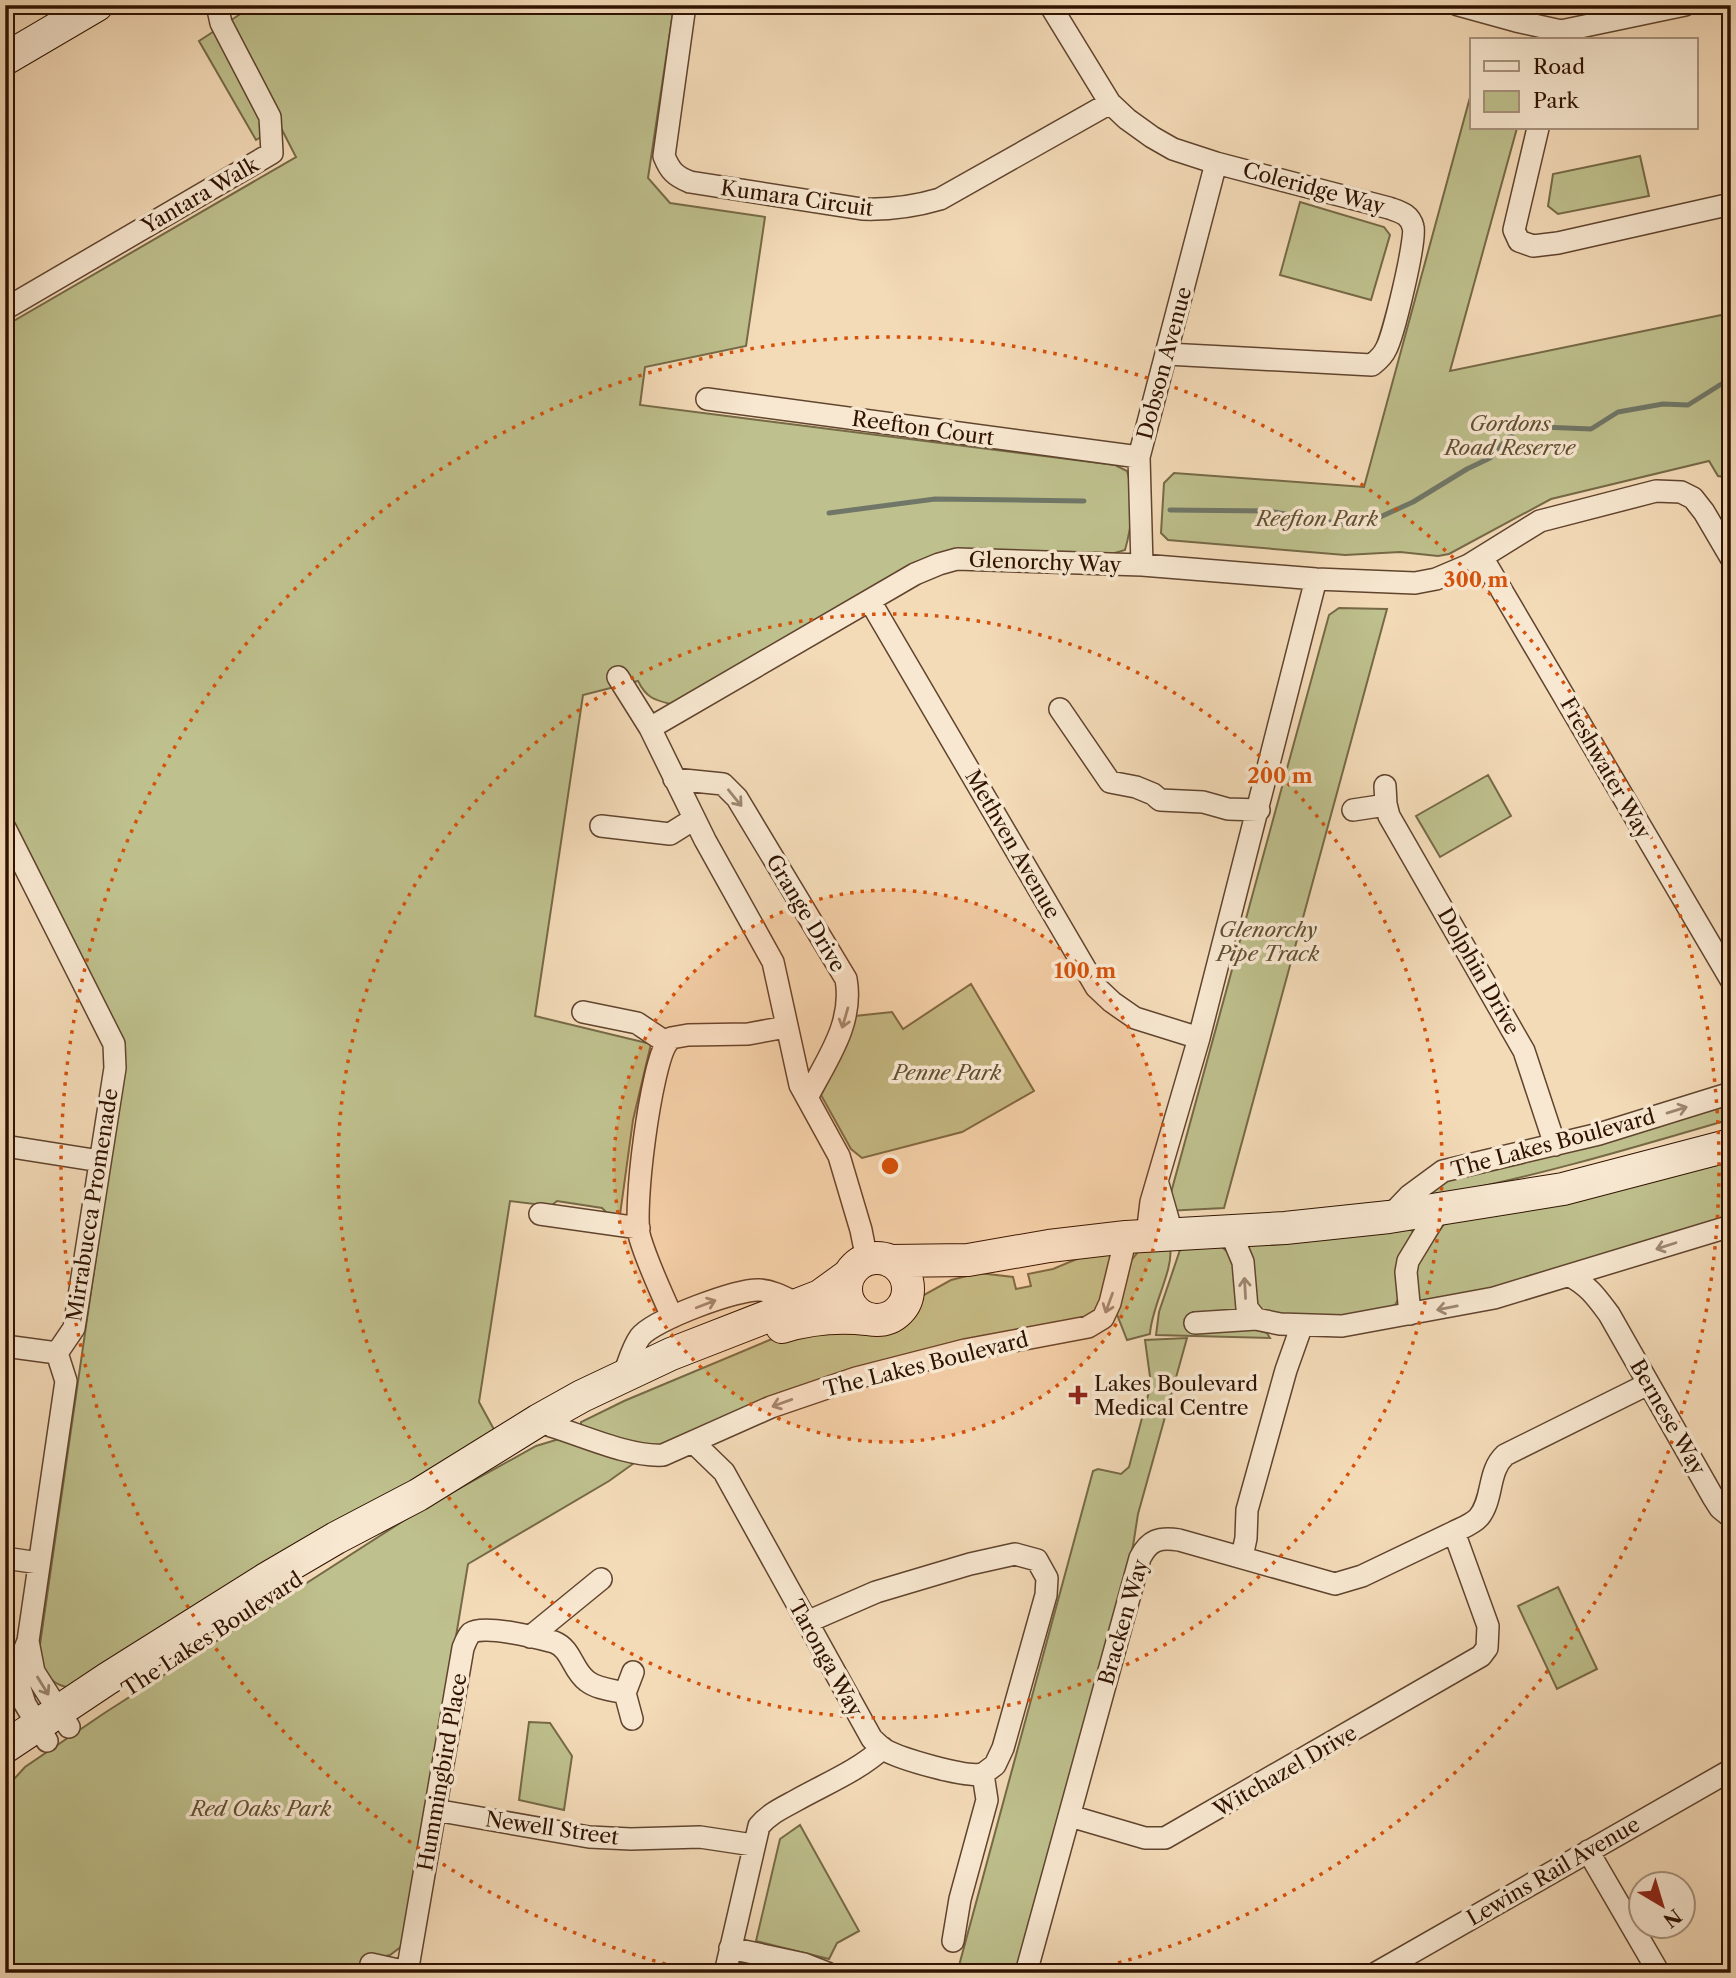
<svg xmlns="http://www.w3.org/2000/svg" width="1736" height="1978" viewBox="0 0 1736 1978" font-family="'Libre Caslon Text',serif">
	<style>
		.green { fill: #bec08d; stroke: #766946; stroke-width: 2 }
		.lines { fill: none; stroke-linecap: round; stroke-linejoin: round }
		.stream { stroke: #707768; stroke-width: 5 }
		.street-casing { stroke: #60442e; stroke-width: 24 }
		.secondary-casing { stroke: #2f1200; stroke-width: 34 }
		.street { stroke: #f8e8d1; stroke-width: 21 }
		.secondary { stroke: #f8e8d1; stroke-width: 32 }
		.oneway { stroke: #9e8873 }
		.ring { fill: none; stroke: #d6520b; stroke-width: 3.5; stroke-dasharray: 3.5 7 }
		.poi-dot { fill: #8f2418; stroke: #f8e8d1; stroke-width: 2.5 }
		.labels { text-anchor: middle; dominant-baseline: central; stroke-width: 7; stroke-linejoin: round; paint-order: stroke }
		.street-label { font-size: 21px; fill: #2f1200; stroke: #f8e8d1 }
		.park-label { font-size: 21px; font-style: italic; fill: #614f31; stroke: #f8e8d1 }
		.poi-label { font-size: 21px; fill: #2f1200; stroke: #f8e8d1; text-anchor: start }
		.centre { fill: #d6520b; stroke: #f8e8d1; stroke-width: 3.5 }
		.ring-label { font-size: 21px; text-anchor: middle; font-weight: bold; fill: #d6520b; stroke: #f8e8d1; stroke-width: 7; stroke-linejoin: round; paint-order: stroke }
	</style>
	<rect width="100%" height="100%" fill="#f4dbb8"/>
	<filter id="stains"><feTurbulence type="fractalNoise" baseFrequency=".00286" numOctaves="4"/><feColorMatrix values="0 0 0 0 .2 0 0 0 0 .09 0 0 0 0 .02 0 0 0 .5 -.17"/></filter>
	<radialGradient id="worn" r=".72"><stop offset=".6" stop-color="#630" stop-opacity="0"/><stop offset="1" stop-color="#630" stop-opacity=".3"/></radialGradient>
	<!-- green -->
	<path class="green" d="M242,5H674L648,178L670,203L765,217L746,346L645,367L640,405L1115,465L1127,471C1135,495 1132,526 1125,550L1105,556L952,551L913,563L674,705C655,700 647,699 638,681L583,695L535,1016L651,1044L633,1120L620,1215L608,1214L602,1208L557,1201L551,1206L510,1201L479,1402L497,1435L73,1688C52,1686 46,1676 38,1658L107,1181L116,1026L5,807V326L296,157L280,126L256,140L199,41L245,11Z
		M1472,90V128H1517L1450,371L1731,313V478L1718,476L1709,461L1551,499L1449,554L1438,556L1400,552L1345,555L1168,540L1161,533L1164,483L1174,473L1364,487Z
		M1640,156L1649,196L1558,214L1548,206L1553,174Z
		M1300,202L1384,227L1390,235L1371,300L1280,275Z
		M1339,608L1387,609L1224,1208L1166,1211L1329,615Z
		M1488,775L1511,816L1440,857L1416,816Z
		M971,984L1034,1091L962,1132L862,1158L851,1149L821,1095L841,1056L855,1016L892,1012L903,1029Z
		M1731,1101V1119C1629,1149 1528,1179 1424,1198L1441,1180Z
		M1731,1155V1218L1540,1278L1421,1303L1419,1300L1415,1280L1416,1265L1444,1224Z
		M1409,1229L1414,1232L1400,1296L1394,1307L1355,1317L1269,1315L1258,1308L1248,1245Z
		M1181,1247H1222L1232,1256L1239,1313L1193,1312L1191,1328L1256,1330L1267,1333L1270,1338L1156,1335L1159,1312Z
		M1170,1248C1174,1269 1151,1308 1150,1334L1127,1340L1116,1312L1130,1262L1138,1252Z
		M1112,1254L1102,1303L1092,1316L670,1444L644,1447L581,1425V1422L624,1401L772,1339L793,1333L887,1326L899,1320L922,1296L951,1280L979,1273L1013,1277L1016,1289L1031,1286L1028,1274L1053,1269L1084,1256Z
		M1187,1338L1138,1514L1133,1546L1016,1973H957L1093,1471L1098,1469L1121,1474L1129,1467L1151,1384L1145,1340Z
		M559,1439L637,1461L609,1481L468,1564L406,1937L402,1946L390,1955L382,1957L369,1973H5V1789L25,1767L103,1714L417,1512L536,1446Z
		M1558,1587L1597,1669L1557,1689L1518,1606Z
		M529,1722L550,1723L572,1756L564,1810L519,1800Z
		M800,1825L859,1931L837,1943L829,1959L756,1941L780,1839Z"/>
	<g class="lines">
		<!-- stream -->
		<path class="stream" d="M1170,510L1268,511L1358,527L1413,502L1467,469L1490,458L1519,426L1591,429L1618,412L1663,404L1688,405L1731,378
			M829,513L935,499L1084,501"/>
		<defs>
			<path id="street" d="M685,5L664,156C670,171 675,176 690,182L862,209C890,210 913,207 940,199L1110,103
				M1050,5L1110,103L1127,119L1152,137L1173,149L1216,163L1389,208C1400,212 1410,214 1413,227C1417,239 1393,337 1386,349C1383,356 1377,361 1372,365L1167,354
				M1458,5L1516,21L1561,31L1685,5
				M1538,128L1514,230L1519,241L1533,246L1558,243L1731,204
				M5,309L272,153L270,117L221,23L217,5
				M707,399L1139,457
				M1482,557L1731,980
				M1142,565L1139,457L1216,163
				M870,601L1096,987L1112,1002L1135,1018L1199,1038
				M618,677L650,728L705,840L773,962L800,1085L839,1156L861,1230L867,1260
				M1060,709L1110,782L1136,787L1153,794L1160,800L1203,802L1228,809L1259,810
				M650,728L915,574L939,564L957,559L1142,565L1316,579L1415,583L1436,579L1469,565L1540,521L1656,491L1681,492L1693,498L1704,512L1731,558
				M674,779L723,784L737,798L846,979C854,1023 827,1059 808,1096
				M1385,786L1386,804L1389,816L1524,1051L1555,1145
				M1353,810L1386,805
				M601,826L670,834L694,819
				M5,828L114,1044L115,1068L74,1328L57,1353L66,1381L28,1641L18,1666L17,1679L25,1704L47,1741
				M583,1012L637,1023L667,1043L671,1038L688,1035L748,1034L786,1027
				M667,1043C651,1065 632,1211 640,1238C648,1265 661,1291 672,1317
				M5,1146L100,1161
				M1158,1184L1172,1233
				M540,1214L639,1228
				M1389,1217L1409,1196L1443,1171L1599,1134L1731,1093
				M1230,1231L1243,1262L1247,1308L1256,1319L1280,1324L1342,1326L1494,1298L1731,1226
				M1147,1235L1151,1202L1199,1038L1316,579
				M1570,1276C1588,1285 1597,1298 1609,1314L1713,1497L1720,1508L1731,1517
				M1410,1314L1406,1272L1408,1261L1439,1210
				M1195,1323L1256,1319
				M5,1346L57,1353
				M623,1377C628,1364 632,1348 640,1337C653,1320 739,1288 760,1290C774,1291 787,1299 800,1305
				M551,1426C584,1436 629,1457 663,1455L771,1407L856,1378L965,1350L1088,1327L1103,1318L1110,1303L1126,1237
				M693,1442L724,1472L872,1739C876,1742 880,1747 885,1750C901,1759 966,1778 983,1774
				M1242,1557L1246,1538L1247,1510L1286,1370L1302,1325
				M5,1558L39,1563
				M807,1622L876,1592L970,1564L1015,1554L1037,1560L1047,1578L1046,1595L1003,1748L995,1765L983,1774
				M530,1637L601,1579
				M28,1641L34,1672L69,1727
				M632,1719L625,1693L633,1672
				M435,1810L589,1837L631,1839L700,1837L753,1845
				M1070,1816L1145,1838H1165L1481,1656L1487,1648L1488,1626L1454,1532C1462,1528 1473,1524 1479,1517C1494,1498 1487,1472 1505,1455L1648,1384
				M1588,1851L1659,1973
				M953,1941L960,1899L987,1800L983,1774
				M730,1948L804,1964L827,1973
				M371,1964L407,1972
				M407,1973L463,1648C465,1643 467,1637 471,1633C483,1624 538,1638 554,1642C572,1649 572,1670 587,1681C597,1689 613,1690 625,1693
				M725,1973L759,1826C769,1814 782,1808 795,1801C825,1784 858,1771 883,1748
				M1026,1973L1140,1558C1149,1540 1159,1537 1179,1540L1335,1584L1362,1576L1454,1532
				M1376,1973L1731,1770"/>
			<path id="secondary" d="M5,59L97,5
				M846 1289a31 31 0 1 1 62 0a31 31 0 1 1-62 0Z
				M890,1261L968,1260L1049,1246L1126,1237L1285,1228L1389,1217L1563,1189L1731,1145
				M782,1327C811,1318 838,1316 867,1319
				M5,1747L107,1679L266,1579L336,1538L418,1495L539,1420L582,1396L671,1354L820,1296L849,1275"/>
		</defs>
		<!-- street casing -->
		<use href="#street" class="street-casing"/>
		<!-- secondary casing -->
		<use href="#secondary" class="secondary-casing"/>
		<!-- street -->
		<use href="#street" class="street"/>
		<!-- secondary -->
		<use href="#secondary" class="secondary"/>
	</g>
	<!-- one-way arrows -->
	<defs><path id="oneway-shaft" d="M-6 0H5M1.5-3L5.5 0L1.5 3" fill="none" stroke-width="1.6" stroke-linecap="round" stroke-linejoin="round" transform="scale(1.75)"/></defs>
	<g class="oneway">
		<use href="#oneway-shaft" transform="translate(735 798) rotate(51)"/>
		<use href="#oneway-shaft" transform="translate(845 1018) rotate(106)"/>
		<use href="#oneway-shaft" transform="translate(1677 1110) rotate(-17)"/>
		<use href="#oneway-shaft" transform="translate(1666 1246) rotate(162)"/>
		<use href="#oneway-shaft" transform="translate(1245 1288) rotate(-93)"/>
		<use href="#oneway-shaft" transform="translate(1109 1303) rotate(110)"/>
		<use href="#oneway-shaft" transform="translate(706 1304) rotate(-21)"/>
		<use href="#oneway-shaft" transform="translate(1447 1308) rotate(169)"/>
		<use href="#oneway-shaft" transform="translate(782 1403) rotate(160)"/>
		<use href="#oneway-shaft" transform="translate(43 1686) rotate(58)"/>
	</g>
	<!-- distance rings -->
	<circle cx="890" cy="1166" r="276" fill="#d6520b" fill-opacity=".12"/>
	<g class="ring">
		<circle cx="890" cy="1166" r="276"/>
		<circle cx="890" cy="1166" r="552"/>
		<path d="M696 1972A829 829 0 1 1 1084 1972"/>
	</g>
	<!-- markers -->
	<path class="poi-dot" d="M1074.5 1384.5h7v7h7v7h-7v7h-7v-7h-7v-7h7z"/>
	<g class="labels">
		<!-- street labels -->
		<g class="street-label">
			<text transform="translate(1314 188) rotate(15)">Coleridge Way</text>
			<text transform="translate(200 195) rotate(-30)">Yantara Walk</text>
			<text transform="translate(797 198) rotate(8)">Kumara Circuit</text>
			<text transform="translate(1164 363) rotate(-75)">Dobson Avenue</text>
			<text transform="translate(923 428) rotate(8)">Reefton Court</text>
			<text transform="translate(1045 562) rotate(2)">Glenorchy Way</text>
			<text transform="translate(1606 768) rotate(60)">Freshwater Way</text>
			<text transform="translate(1013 844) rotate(60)">Methven Avenue</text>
			<text transform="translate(806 913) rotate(59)">Grange Drive</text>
			<text transform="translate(1479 971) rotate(60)">Dolphin Drive</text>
			<text transform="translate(1553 1143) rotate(-15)">The Lakes Boulevard</text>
			<text transform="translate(92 1205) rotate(-81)">Mirrabucca Promenade</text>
			<text transform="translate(926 1364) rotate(-14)">The Lakes Boulevard</text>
			<text transform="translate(1668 1417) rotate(60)">Bernese Way</text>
			<text transform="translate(1123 1622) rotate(-74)">Bracken Way</text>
			<text transform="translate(212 1634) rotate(-33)">The Lakes Boulevard</text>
			<text transform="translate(826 1658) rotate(61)">Taronga Way</text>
			<text transform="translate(1285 1771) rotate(-30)">Witchazel Drive</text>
			<text transform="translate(442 1772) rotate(-80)">Hummingbird Place</text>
			<text transform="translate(552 1828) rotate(8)">Newell Street</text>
			<text transform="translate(1553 1871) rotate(-30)">Lewins Rail Avenue</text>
		</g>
		<!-- park labels -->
		<g class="park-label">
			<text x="1510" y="423">Gordons<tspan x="1510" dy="24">Road Reserve</tspan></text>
			<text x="1317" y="518">Reefton Park</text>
			<text x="1268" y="929">Glenorchy<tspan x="1268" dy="24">Pipe Track</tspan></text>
			<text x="947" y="1072">Penne Park</text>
			<text x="261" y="1808">Red Oaks Park</text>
		</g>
		<!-- poi labels -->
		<g class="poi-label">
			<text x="1094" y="1383">Lakes Boulevard<tspan x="1094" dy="24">Medical Centre</tspan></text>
		</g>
	</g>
	<circle cx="890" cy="1166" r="10" class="centre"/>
	<g class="ring-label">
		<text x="1476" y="587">300 m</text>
		<text x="1280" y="783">200 m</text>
		<text x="1085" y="978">100 m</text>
	</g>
	<!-- margin -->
	<rect width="1736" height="1978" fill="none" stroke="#f4dbb8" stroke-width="28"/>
	<rect x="7" y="7" width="1722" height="1964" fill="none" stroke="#2f1200" stroke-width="3.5"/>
	<rect x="14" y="14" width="1708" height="1950" fill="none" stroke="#2f1200" stroke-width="2"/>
	<!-- legend -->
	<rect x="1470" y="38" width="228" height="91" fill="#f8e8d1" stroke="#a8927d" stroke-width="2"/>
	<rect x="1484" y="61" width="35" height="10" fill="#f8e8d1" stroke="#a8927d" stroke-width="2"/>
	<text x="1533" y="74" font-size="21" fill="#2f1200">Road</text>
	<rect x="1484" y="91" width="35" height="21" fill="#bec08d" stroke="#a8927d" stroke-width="2"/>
	<text x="1533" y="108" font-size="21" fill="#2f1200">Park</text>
	<!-- north arrow -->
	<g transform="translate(1662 1905) rotate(142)"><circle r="33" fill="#f8e8d1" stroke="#a8927d" stroke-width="2"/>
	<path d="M0-5L12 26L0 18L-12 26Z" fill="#8f2418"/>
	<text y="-10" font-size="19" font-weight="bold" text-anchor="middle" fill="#2f1200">N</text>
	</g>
	<rect width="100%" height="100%" filter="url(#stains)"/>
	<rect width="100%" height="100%" fill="url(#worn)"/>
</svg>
